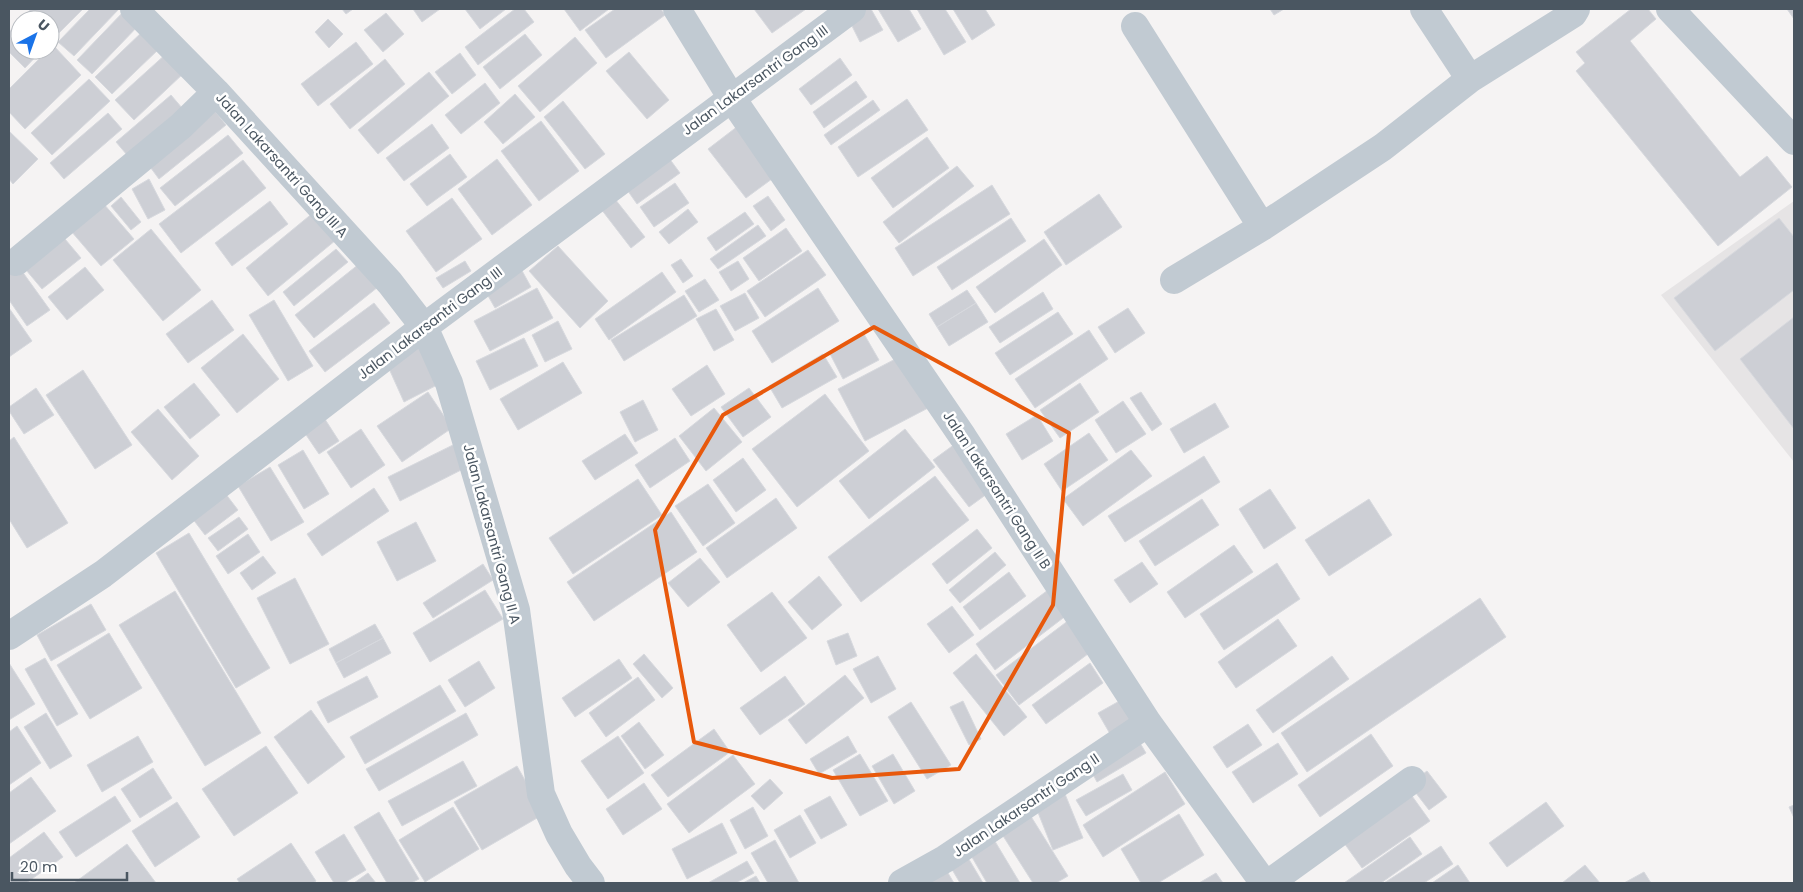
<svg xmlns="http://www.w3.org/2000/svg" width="1803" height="892" viewBox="0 0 1803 892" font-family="Poppins,sans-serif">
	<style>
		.education { fill: #e6e4e5 }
		.building { fill: #cdcfd5; stroke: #d7d9de }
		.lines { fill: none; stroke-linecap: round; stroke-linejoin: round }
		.minor { stroke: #c1cad2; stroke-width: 28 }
		.marked { fill: none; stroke: #e8590c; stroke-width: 4; stroke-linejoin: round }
		.labels { text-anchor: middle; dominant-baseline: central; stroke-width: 5; stroke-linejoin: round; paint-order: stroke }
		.street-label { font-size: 14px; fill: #4a5661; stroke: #fff }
	</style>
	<rect width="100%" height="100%" fill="#f5f3f3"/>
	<!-- education -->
	<path class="education" d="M1794,201V462L1661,295Z"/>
	<!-- building -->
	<path class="building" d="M31,9H83L50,42V20H20Z
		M90,9H119L74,56L58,42Z
		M126,9L140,24L92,74L77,60Z
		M342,9H353L346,14Z
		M413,9H440L422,22Z
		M465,9H506L480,29Z
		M515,9H524L534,22L478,65L465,47Z
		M564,9H609L580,31Z
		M615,9H661L665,15L606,58L585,30Z
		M754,9H806L772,33Z
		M861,9H871L883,30L860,42L847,16Z
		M878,9H909L921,29L898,42Z
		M917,9H945L966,42L944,55Z
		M953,9H985L995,25L972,40Z
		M1270,9H1284L1274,15Z
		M1631,9H1648L1656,19L1630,41L1740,177L1767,156L1792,187L1718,246L1576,71L1585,63L1576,52Z
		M1787,9H1794V19Z
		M386,13L404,34L383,52L364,30Z
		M328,19L343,34L329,48L315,32Z
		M20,20V50H42L25,68L9,52V32Z
		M143,31L160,48L112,94L95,77Z
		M525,34L542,55L500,89L483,67Z
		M575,37L597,63L540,112L518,86Z
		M356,42L373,64L318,106L301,84Z
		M53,45L81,75L25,129L9,112V89Z
		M629,52L669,100L647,119L606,71Z
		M167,53L185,72L134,120L115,100Z
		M460,53L476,75L452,94L435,72Z
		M840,58L852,75L811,105L799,89Z
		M385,59L405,84L350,129L330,104Z
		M429,72L449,96L378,154L358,130Z
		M89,79L110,101L52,155L31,133Z
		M856,81L867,97L824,128L813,112Z
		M485,83L500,103L461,134L445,115Z
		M515,94L535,117L503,144L484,122Z
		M171,95L188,115L133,162L116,142Z
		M907,99L928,130L858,177L838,147Z
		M873,100L880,110L831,145L824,135Z
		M563,101L605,154L585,169L544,117Z
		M211,106L226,125L159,179L145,160Z
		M108,113L122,129L64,179L50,163Z
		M541,121L579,171L539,201L501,151Z
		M432,124L449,148L404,181L386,158Z
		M738,126L776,176L746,198L708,149Z
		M9,131L38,159L13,184L9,179Z
		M228,135L243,153L175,206L160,188Z
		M927,137L949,168L893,208L871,178Z
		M450,154L467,177L427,206L410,184Z
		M666,154L680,173L637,204L623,184Z
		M497,159L532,205L492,235L458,189Z
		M243,160L266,188L181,253L159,224Z
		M957,166L974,186L899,243L883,222Z
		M149,179L165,210L148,219L132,189Z
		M675,183L689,203L654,227L640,207Z
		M992,185L1010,214L913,276L895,248Z
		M1099,194L1122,227L1066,265L1044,232Z
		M97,196L134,239L101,266L65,224Z
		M768,196L785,220L771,231L753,206Z
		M121,197L141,222L131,230L111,206Z
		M452,198L482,239L436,272L406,231Z
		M615,199L645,237L631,248L601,209Z
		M270,201L288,224L232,266L215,243Z
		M688,209L698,222L669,244L659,232Z
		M314,212L336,240L268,296L246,268Z
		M745,212L754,224L716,251L707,238Z
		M1011,218L1026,241L952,290L937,267Z
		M1779,218L1794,237V290L1715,351L1674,298Z
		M758,225L766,236L718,269L710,259Z
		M786,228L802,251L759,281L743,258Z
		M151,229L201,290L163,321L113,260Z
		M60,233L81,258L42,289L21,264Z
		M1044,239L1062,265L995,313L976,287Z
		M558,246L608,301L580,328L529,271Z
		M336,249L348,262L294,306L283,292Z
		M808,250L826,275L765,317L747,291Z
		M681,259L693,276L683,283L671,265Z
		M465,261L471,271L443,288L436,278Z
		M738,261L749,279L731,291L719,272Z
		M359,264L378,287L314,338L295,315Z
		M19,267L50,310L27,326L9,300V275Z
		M85,267L104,290L67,320L48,297Z
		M520,267L531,287L495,308L483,287Z
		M662,272L676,292L609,340L595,319Z
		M705,279L719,300L699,312L685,291Z
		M537,288L553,318L490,351L474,321Z
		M818,288L839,321L772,363L752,331Z
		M967,290L976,303L937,327L929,314Z
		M1043,292L1053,309L1000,343L989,327Z
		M745,293L759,318L735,331L720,306Z
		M684,295L697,316L624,361L611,340Z
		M212,300L234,330L188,363L166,334Z
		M274,300L313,366L288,381L249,315Z
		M374,303L390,323L325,372L309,351Z
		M976,303L988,322L949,346L937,327Z
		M9,308L32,341L9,357Z
		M1128,308L1145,333L1115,353L1098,327Z
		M716,309L734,340L714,351L696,319Z
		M1058,312L1073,334L1010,375L995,353Z
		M1794,317V429L1740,359Z
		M558,321L572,349L545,362L532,335Z
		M1089,330L1108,359L1035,408L1015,379Z
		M243,334L279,379L237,413L201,368Z
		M864,334L879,360L843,379L829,352Z
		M524,338L538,366L490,390L476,361Z
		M423,344L441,383L404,402L386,362Z
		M823,354L837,377L782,408L769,386Z
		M903,355L930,407L865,441L838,389Z
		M563,362L582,393L518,430L500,399Z
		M707,365L725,394L691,416L672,389Z
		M83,370L132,445L95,469L46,395Z
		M194,383L220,415L190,439L164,407Z
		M1080,383L1099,412L1060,438L1040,410Z
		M36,388L54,415L24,434L9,411V407Z
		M749,388L771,417L743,437L721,407Z
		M428,392L452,428L402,462L377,426Z
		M1141,392L1162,424L1152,431L1130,398Z
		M825,394L869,451L797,507L752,449Z
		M643,400L658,430L635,442L620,412Z
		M1123,401L1146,434L1116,453L1095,420Z
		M1215,403L1229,427L1184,453L1170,429Z
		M714,408L742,442L706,471L679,436Z
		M158,409L199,456L172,480L131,432Z
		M321,413L339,441L319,454L300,426Z
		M1037,415L1053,441L1022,460L1006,434Z
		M361,429L385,465L351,488L327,452Z
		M905,429L935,467L869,519L839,481Z
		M1089,433L1108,460L1062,491L1044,464Z
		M625,434L638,453L595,480L582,461Z
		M14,437L68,523L27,548L9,519V441Z
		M675,438L690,461L650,488L635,465Z
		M457,443L469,466L400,501L388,477Z
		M955,444L991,491L969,507L933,460Z
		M303,450L329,494L304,509L278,465Z
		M1131,450L1152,476L1083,526L1063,499Z
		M1204,456L1220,482L1125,542L1108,516Z
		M743,458L766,490L736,512L713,480Z
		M270,467L304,522L271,541L238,486Z
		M935,476L969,520L861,602L828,557Z
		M638,479L662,515L573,574L549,538Z
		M708,484L735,523L703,546L675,506Z
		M374,488L389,511L322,556L307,534Z
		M1270,489L1296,528L1264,549L1239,509Z
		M225,493L238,510L205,535L192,518Z
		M776,498L797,528L727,578L706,548Z
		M1202,499L1219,525L1155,566L1139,541Z
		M1369,499L1392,535L1329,576L1305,540Z
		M671,512L697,552L594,621L567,582Z
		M239,517L248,529L218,551L208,538Z
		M416,522L436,561L397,581L377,542Z
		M977,529L992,548L947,584L932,564Z
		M189,533L270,668L236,688L156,553Z
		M248,534L260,552L228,574L216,556Z
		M1234,545L1253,572L1185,618L1167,592Z
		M995,552L1006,565L960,603L949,590Z
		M263,556L276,573L252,590L240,573Z
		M700,558L720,582L688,607L668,583Z
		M1142,562L1158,584L1130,603L1114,580Z
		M1277,563L1300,599L1224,650L1200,614Z
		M483,564L493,580L433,618L423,603Z
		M1009,572L1026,596L980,630L963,607Z
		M819,576L842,605L812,630L788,602Z
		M295,578L329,644L290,664L257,598Z
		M485,590L503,619L430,662L413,633Z
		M1048,590L1067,615L995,670L976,644Z
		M175,591L261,733L205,766L119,625Z
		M772,592L807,638L761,672L727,625Z
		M1480,598L1506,637L1307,772L1281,733Z
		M91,604L106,630L51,661L37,635Z
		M952,606L974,635L949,653L927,624Z
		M1278,619L1297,646L1236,688L1218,662Z
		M1069,620L1092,651L1019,705L996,675Z
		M375,624L383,638L336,663L329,649Z
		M109,633L142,688L90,719L57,665Z
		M848,633L857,656L836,665L827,641Z
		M383,638L391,653L344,678L336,663Z
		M644,654L673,688L662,698L633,664Z
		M976,654L1027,717L1004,736L953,673Z
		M878,656L896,689L871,703L853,669Z
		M1332,656L1349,679L1273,733L1256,710Z
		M45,658L78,714L57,726L25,669Z
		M619,659L632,678L575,717L562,698Z
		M479,661L495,688L465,707L448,680Z
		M9,663L35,704L9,720Z
		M1090,663L1103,683L1046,724L1032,705Z
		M845,675L864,698L806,744L788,720Z
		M367,676L378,697L328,723L317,702Z
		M785,676L805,704L760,735L740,708Z
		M638,677L655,700L606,737L589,713Z
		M440,685L456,711L365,764L350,737Z
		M1123,699L1137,726L1113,739L1098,713Z
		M963,701L981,739L969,745L950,707Z
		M911,702L951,765L927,779L888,717Z
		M311,710L345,757L308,784L274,737Z
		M46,713L72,756L50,769L24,727Z
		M466,713L478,735L379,791L366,769Z
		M639,722L664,755L645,769L621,736Z
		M1248,724L1262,745L1227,768L1213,747Z
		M17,726L41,763L9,785V732Z
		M714,729L730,752L668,797L651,775Z
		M1371,734L1393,766L1320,817L1298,785Z
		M138,736L153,762L102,792L87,765Z
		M618,736L644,773L608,799L581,761Z
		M848,736L857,752L819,774L810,759Z
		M1137,738L1146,753L1097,782L1089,767Z
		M1278,743L1298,774L1253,803L1232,772Z
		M266,746L298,793L234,836L202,789Z
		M860,754L888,801L860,816L833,770Z
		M893,754L915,791L894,804L872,766Z
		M733,755L755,784L689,833L667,804Z
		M463,761L477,786L402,826L388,801Z
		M517,766L544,814L482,850L454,802Z
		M153,768L172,798L140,818L121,789Z
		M1427,771L1447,797L1429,810L1409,784Z
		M1165,772L1185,804L1103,857L1083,825Z
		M1123,774L1132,790L1086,816L1076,800Z
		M31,777L56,811L9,844V793Z
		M770,779L783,793L764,810L751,796Z
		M644,783L662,809L623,835L606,809Z
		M1407,789L1430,821L1362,868L1339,836Z
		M1065,794L1083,838L1053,850L1035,805Z
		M115,796L131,821L76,857L59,832Z
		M830,796L847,825L821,839L804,810Z
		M177,802L200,837L155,867L132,831Z
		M1546,802L1564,826L1507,867L1489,843Z
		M1794,805V818L1789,807Z
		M453,807L479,849L425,882L399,840Z
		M753,807L768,836L745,849L730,820Z
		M1027,810L1068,876L1056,883H1033L998,828Z
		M379,812L419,879L411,883H387L354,827Z
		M1179,814L1204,855L1158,883H1141L1121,849Z
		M800,815L816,843L790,858L774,830Z
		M722,823L737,853L687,879L672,849Z
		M44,832L63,857L26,883H9V858Z
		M344,834L366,870L344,883H334L315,852Z
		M1410,837L1422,854L1381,883H1344Z
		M993,838L1020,883H987L969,852Z
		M775,840L799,883H768L751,853Z
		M291,843L316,881L313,883H240L237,879Z
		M127,844L156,883H74Z
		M1441,846L1453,864L1424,883H1384Z
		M967,856L983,883H960L950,866Z
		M747,861L754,873L736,883H708Z
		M1458,865L1470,883H1432Z
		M1585,865L1600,883H1562Z
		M945,868L954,883H918Z
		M1644,872L1651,883H1624Z
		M368,873L376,883H354Z
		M1216,873L1223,883H1199Z
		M756,876L760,883H743Z"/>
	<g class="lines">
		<!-- minor -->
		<path class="minor" d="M134,9L216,92L390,283L424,327L449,383L516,610L541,794L559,834L578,866L591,883
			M677,9L731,97L963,437L1148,723L1264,883
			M1424,9L1470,79
			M1670,9L1794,141
			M1135,26L1262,227
			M16,262L181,126L216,92
			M1174,280L1262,227L1383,147L1470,79L1573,14L1576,9
			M9,636L103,574L424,327L852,9
			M902,883L945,859L1148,723
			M1269,883L1412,780"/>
	</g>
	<!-- marked area -->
	<path class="marked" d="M874,327L1069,433L1053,605L959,769L832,778L694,742L655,530L723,415Z"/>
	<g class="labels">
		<!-- street labels -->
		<g class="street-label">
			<text transform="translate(755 80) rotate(-36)">Jalan Lakarsantri Gang III</text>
			<text transform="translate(282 165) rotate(48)">Jalan Lakarsantri Gang III A</text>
			<text transform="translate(430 323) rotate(-37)">Jalan Lakarsantri Gang III</text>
			<text transform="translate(997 490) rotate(57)">Jalan Lakarsantri Gang II B</text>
			<text transform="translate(492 534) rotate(75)">Jalan Lakarsantri Gang II A</text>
			<text transform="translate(1026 805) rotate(-34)">Jalan Lakarsantri Gang II</text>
		</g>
	</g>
	<!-- border -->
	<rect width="1803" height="892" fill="none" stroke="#4a5661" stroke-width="20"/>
	<!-- north arrow -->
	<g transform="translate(35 35) rotate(41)"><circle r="24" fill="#ffffff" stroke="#b7bbc0"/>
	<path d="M0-4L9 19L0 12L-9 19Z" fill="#1a73e8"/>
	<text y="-8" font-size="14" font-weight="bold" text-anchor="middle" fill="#4a5661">U</text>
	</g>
	<!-- scale -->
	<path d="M12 872v8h115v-8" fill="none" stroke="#4a5661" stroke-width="2.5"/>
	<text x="20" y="872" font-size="15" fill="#4a5661" stroke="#ffffff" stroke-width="4" paint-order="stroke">20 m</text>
</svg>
